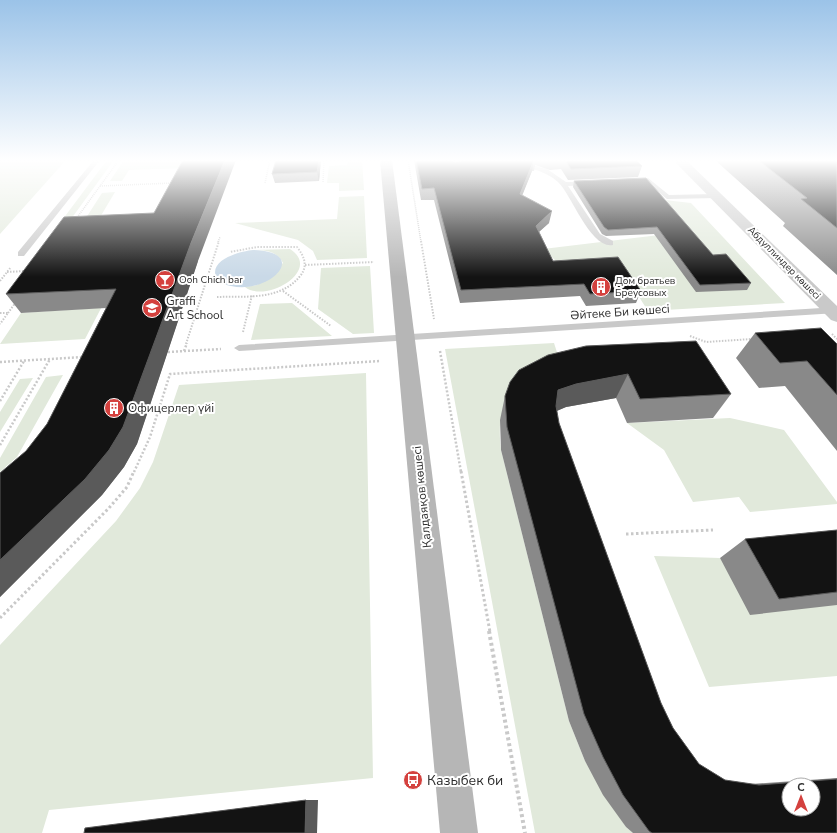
<svg xmlns="http://www.w3.org/2000/svg" width="837" height="833" viewBox="0 0 837 833" font-family="'Nunito Sans',sans-serif">
	<style>
		.green { fill: #e1e9db }
		.water { fill: #c9d9e7 }
		.lines { fill: none; stroke-linecap: round; stroke-linejoin: round }
		.path-far4 { stroke: #c9c9c9; stroke-width: 1.5; stroke-dasharray: 1 1; stroke-linecap: butt }
		.path-far3 { stroke: #c9c9c9; stroke-width: 2; stroke-dasharray: 1.5 1.5; stroke-linecap: butt }
		.path-far2 { stroke: #c9c9c9; stroke-width: 2.5; stroke-dasharray: 2 2; stroke-linecap: butt }
		.path-far1 { stroke: #c9c9c9; stroke-width: 3; stroke-dasharray: 2.5 2.5; stroke-linecap: butt }
		.path { stroke: #c9c9c9; stroke-width: 4; stroke-dasharray: 3 3; stroke-linecap: butt }
		.lane { fill: #c9c9c9; fill-rule: evenodd }
		.street { fill: #c9c9c9; fill-rule: evenodd }
		.secondary { fill: #b6b6b6; fill-rule: evenodd }
		.wall { fill: #898989 }
		.shaded-wall { fill: #5a5a5a }
		.building { fill: #131313; stroke: #5a5a5a; fill-rule: evenodd }
		.labels { text-anchor: middle; dominant-baseline: central; stroke-width: 4; stroke-linejoin: round; paint-order: stroke }
		.far-street-label { font-size: 10px; fill: #2c2c2c; stroke: #fff }
		.far-poi-label { font-size: 10px; fill: #2c2c2c; stroke: #fff; text-anchor: start }
		.poi-label { font-size: 12px; fill: #2c2c2c; stroke: #fff; text-anchor: start }
		.street-label { font-size: 12px; fill: #2c2c2c; stroke: #fff }
		.near-poi-label { font-size: 14px; fill: #2c2c2c; stroke: #fff; text-anchor: start }
	</style>
	<rect width="100%" height="100%" fill="#fff"/>
	<!-- green -->
	<path class="green" d="M0,160H66L0,234Z
		M107,160H114L63,230L54,231Z
		M124,160H189L185,168L129,170L122,181H110Z
		M348,160H362L364,190L339,191V183H327L329,166L347,165Z
		M115,192L99,219L75,235L102,193Z
		M364,196L367,258L317,260L313,251L298,240L235,223L337,219L339,197Z
		M656,199L691,203L785,303L648,311L620,267L568,272L543,249L684,232Z
		M290,249C323,270 266,304 245,287L257,285L283,263C277,251 265,250 253,250Z
		M370,266L374,333L353,334L318,309L321,268Z
		M110,291L85,339L0,344L21,313L97,308Z
		M292,303L332,336L251,340L260,304Z
		M554,343L564,374C518,393 494,391 501,450L569,721L585,761L626,827L633,833H535L445,349Z
		M366,373L373,778L49,810L42,833H0V645L116,521L140,488L153,462L179,385Z
		M63,375L17,457L0,472V458L46,377Z
		M33,378L0,432V412L20,379Z
		M730,418L784,430L837,502V504L750,512L739,497L693,502L664,450L627,423Z
		M654,556L720,558L837,605V676L709,687Z"/>
	<!-- water -->
	<path class="water" d="M253,250C312,252 269,295 231,286C225,285 219,282 216,277C209,259 242,251 253,250Z"/>
	<g class="lines">
		<!-- path-far4 -->
		<path class="path-far4" d="M408,160L421,242
			M323,182L324,160
			M265,183L270,160
			M100,186L173,183
			M76,219L119,160
			M218,242L220,237"/>
		<!-- path-far3 -->
		<path class="path-far3" d="M421,241L434,319
			M305,265L374,262
			M7,272L24,271
			M0,281L11,267
			M283,291L331,326
			M217,297C246,296 281,301 301,275C308,265 304,256 297,247H257L230,252
			M0,313H8L0,324
			M8,313L16,302
			M243,332L252,295
			M832,334L837,339
			M690,336L706,342L752,339
			M186,344L219,241"/>
		<!-- path-far2 -->
		<path class="path-far2" d="M184,351L187,343
			M440,351L461,472
			M168,352L221,349
			M0,362L84,357
			M0,401L24,361
			M0,445L50,359
			M134,472L150,437L170,374L381,361"/>
		<!-- path-far1 -->
		<path class="path-far1" d="M461,471L490,632
			M626,534L713,530
			M0,618L109,508L127,487L134,471"/>
		<!-- path -->
		<path class="path" d="M489,631L525,833"/>
		<!-- lane -->
		<path class="lane" d="M94,160H100L24,256H18V252Z
			M521,162L547,169L566,182H590L591,183L588,185L568,186L600,234L613,241V245C590,249 572,195 558,182C547,172 533,169 519,165V163Z
			M648,178L669,195L716,194L719,196L716,198L667,199L646,182L633,183L630,181L633,179Z
			M837,307V313L239,351L234,348L239,345Z"/>
		<!-- street -->
		<path class="street" d="M673,160H686L837,306V322L831,320Z"/>
		<!-- secondary -->
		<path class="secondary" d="M380,160H392L478,833H440Z"/>
	</g>
	<!-- wall -->
	<path class="wall" d="M321,160L319,181L275,183L272,174Z
		M414,160H636L642,166L638,177L568,180L561,169L550,170L535,165L534,171H532L522,195L549,223L539,232L553,261L641,291L636,303L586,306L580,296L460,303L434,200H421Z
		M715,160H837V275L783,226L785,223Z
		M574,181L713,255L751,283L747,290L696,292L654,234L606,236L602,234L573,187Z
		M198,261L137,444L124,467L102,495L0,597V473L26,451L47,424L106,308L21,313L6,294Z
		M755,333L837,344V451L785,386L759,388L736,358Z
		M548,355L731,394L713,418L627,423L616,398L566,407L556,411L559,423L661,703L673,728L699,764L725,780L751,784L837,778V833H633L626,827L603,795L585,761L569,721L501,450L500,420L505,396Z
		M837,530V605L750,615L720,558L745,539Z"/>
	<!-- shaded-wall -->
	<path class="shaded-wall" d="M225,160H236L198,261L137,444L124,467L102,495L0,597V560L191,243Z
		M319,160H321L319,181L317,172Z
		M450,160H462V162L450,169Z
		M534,160L532,171L518,206L520,194Z
		M552,211L549,223L533,237L536,226Z
		M628,374L616,398L566,407L550,414L558,390L576,384Z
		M306,800H318L317,833H305Z"/>
	<!-- building -->
	<path class="building" d="M183,160H225L191,243L123,427L109,450L85,479L0,560V473L26,451L47,424L116,289L6,294L64,217L154,213Z
		M276,160H319L317,172L272,174Z
		M416,160H452L455,162L466,160H534L520,194L552,211L536,226L553,261L618,257L641,291L590,294L584,284L461,290L434,188L422,189Z
		M565,160H636L642,166L571,169Z
		M758,160H837V228L801,199L807,198Z
		M646,178L713,255L726,254L751,283L700,285L657,227L608,230L604,227L574,181Z
		M821,328L837,344V395L807,361L780,363L755,333Z
		M696,341L731,394L640,399L628,374L576,384L558,390L556,406L559,423L661,703L673,728L699,764L725,780L759,785L837,779V833H652L649,831L623,795L603,757L584,714L507,427L505,396L510,382L519,370L548,355L586,346ZM789,785H813V809H789Z
		M837,530V592L779,599L745,539Z
		M306,800L305,833H84L85,828Z"/>
	<!-- sky -->
	<linearGradient id="sky" x2="0" y2="1"><stop stop-color="#9bc3e8"/><stop offset="0.58" stop-color="#fff"/><stop offset="1" stop-color="#fff" stop-opacity="0"/></linearGradient>
	<rect width="837" height="277" fill="url(#sky)"/>
	<!-- icons -->
	<defs>
		<symbol id="bar-disc" viewBox="-11 -11 22 22"><circle r="9.5" fill="#d4413e" stroke="#fff"/><path d="M-6-5H6L.8 .8V4.5H3.5V6h-7V4.5H-.8V.8Z" fill="#fff"/></symbol>
		<symbol id="building-disc" viewBox="-11 -11 22 22"><circle r="9.5" fill="#d4413e" stroke="#fff"/><path d="M-4-6H4V6H1V3H-1V6H-4ZM-2.5-4.3h1.7v1.8h-1.7ZM.8-4.3h1.7v1.8H.8ZM-2.5-1h1.7V.8h-1.7ZM.8-1h1.7V.8H.8Z" fill="#fff"/></symbol>
		<symbol id="school-disc" viewBox="-11 -11 22 22"><circle r="9.5" fill="#d4413e" stroke="#fff"/><path d="M0-5L7-2L0 1L-7-2ZM-4 1L0 2.5L4 1V4Q0 6-4 4Z" fill="#fff"/></symbol>
		<symbol id="bus-disc" viewBox="-11 -11 22 22"><circle r="9.5" fill="#d4413e" stroke="#fff"/><path d="M-5-6H5V4H4V6H2V4H-2V6H-4V4H-5ZM-3.5-4V0h7V-4ZM-3.5 1.2v1.5H-2V1.2ZM2 1.2v1.5H3.5V1.2Z" fill="#fff"/></symbol>
	</defs>
	<g fill-rule="evenodd">
		<use href="#bar-disc" x="154" y="269" width="22" height="22"/>
		<use href="#building-disc" x="590" y="276" width="22" height="22"/>
		<use href="#school-disc" x="141" y="297" width="22" height="22"/>
		<use href="#building-disc" x="103" y="397" width="22" height="22"/>
		<use href="#bus-disc" x="402" y="769" width="22" height="22"/>
	</g>
	<g class="labels">
		<!-- far-street labels -->
		<g class="far-street-label">
			<text transform="translate(784 263) rotate(45)">Абдуллиндер көшесі</text>
		</g>
		<!-- far-poi labels -->
		<g class="far-poi-label">
			<text x="179" y="280">Ooh Chich bar</text>
			<text x="615" y="281">Дом братьев<tspan x="615" dy="12">Бреусовых</tspan></text>
		</g>
		<!-- poi labels -->
		<g class="poi-label">
			<text x="166" y="301">Graffi<tspan x="166" dy="14">Art School</tspan></text>
			<text x="128" y="408">Офицерлер үйі</text>
		</g>
		<!-- street labels -->
		<g class="street-label">
			<text transform="translate(620 312) rotate(-4)">Әйтеке Би көшесі</text>
			<text transform="translate(422 497) rotate(-96)">Қалдаяқов көшесі</text>
		</g>
		<!-- near-poi labels -->
		<g class="near-poi-label">
			<text x="427" y="780">Казыбек би</text>
		</g>
	</g>
	<!-- north arrow -->
	<g transform="translate(801 797)"><circle r="19" fill="#ffffff" stroke="#ababab"/>
	<path d="M0-3L7 15L0 10L-7 15Z" fill="#d4413e"/>
	<text y="-6" font-size="11" font-weight="bold" text-anchor="middle" fill="#2c2c2c">С</text>
	</g>
</svg>
